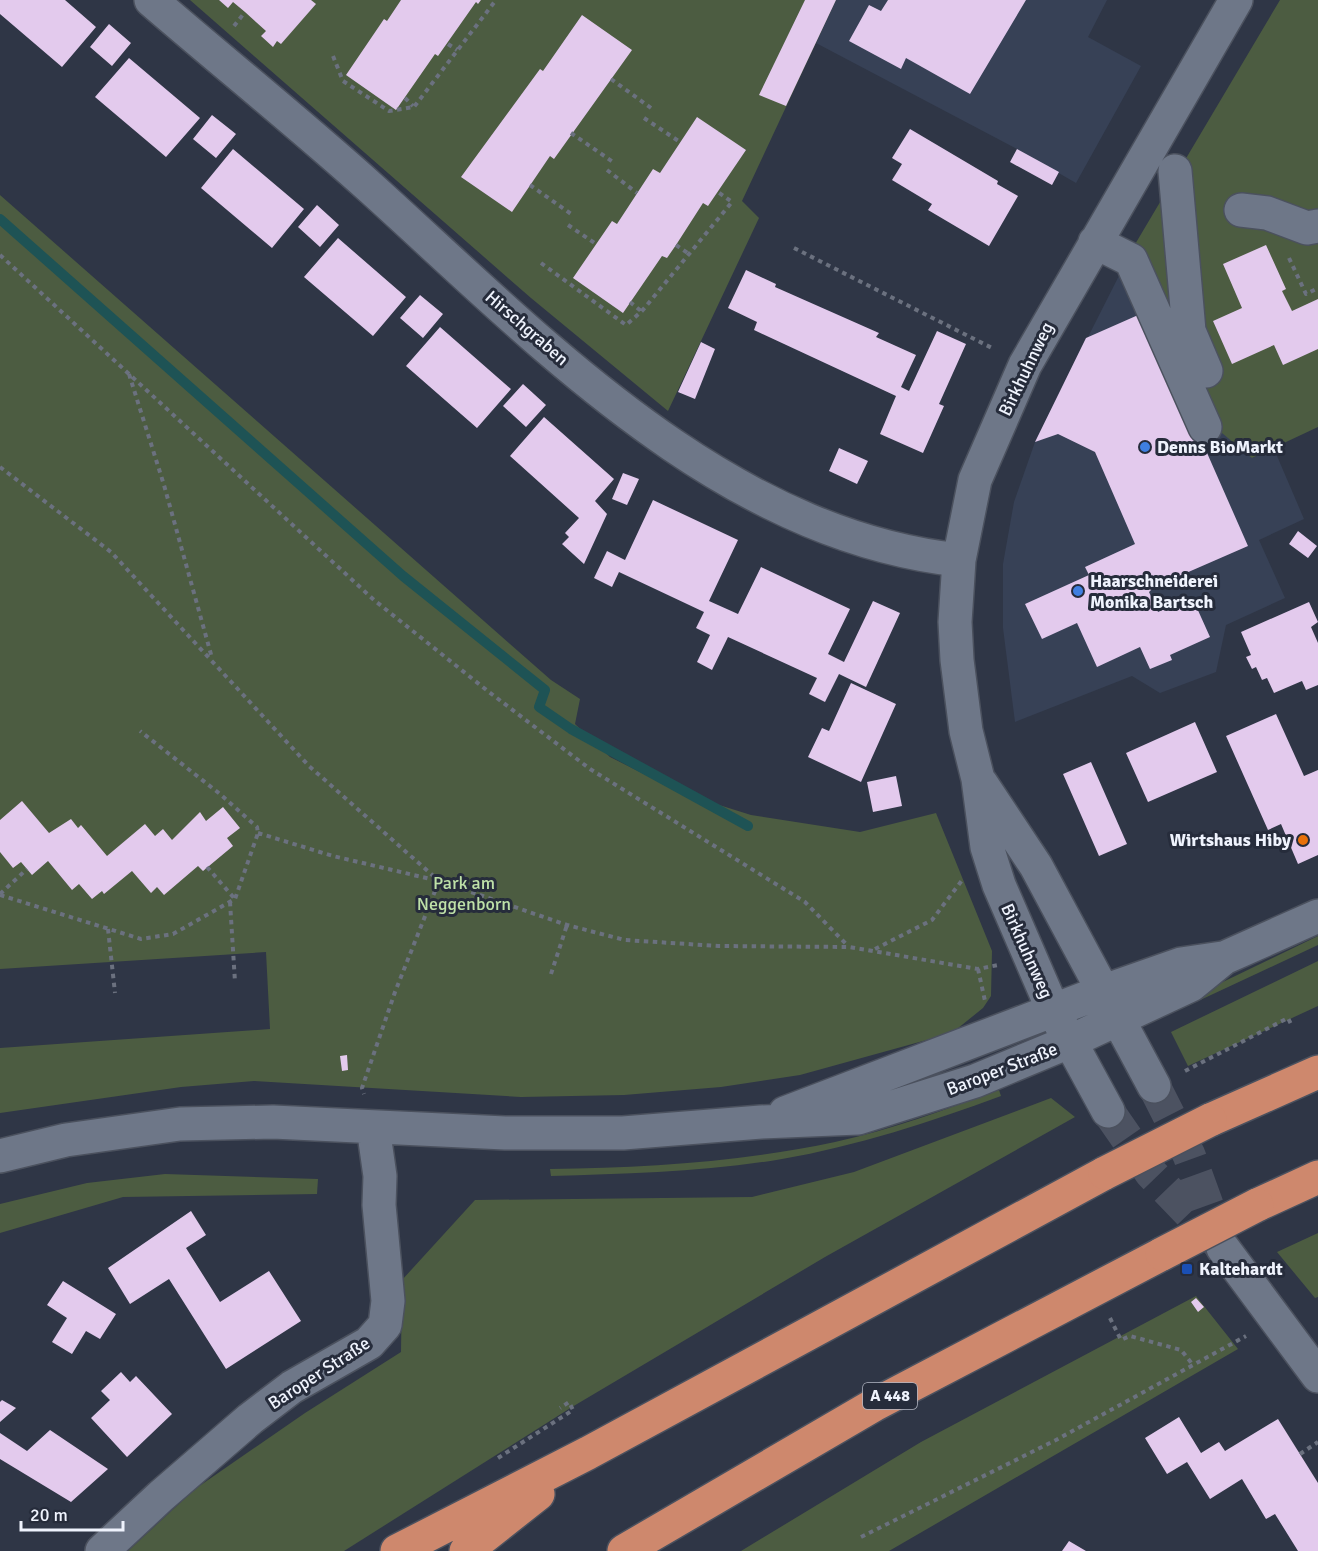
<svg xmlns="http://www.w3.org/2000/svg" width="1318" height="1551" viewBox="0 0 1318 1551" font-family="Signika,sans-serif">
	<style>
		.built { fill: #374156 }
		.green { fill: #4c5c41 }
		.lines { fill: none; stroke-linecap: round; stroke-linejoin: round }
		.stream { stroke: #1e5355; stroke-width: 10 }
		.building { fill: #e3caed }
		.minor-tunnel { stroke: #4c5261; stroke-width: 33; stroke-dasharray: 33 16; stroke-linecap: butt }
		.minor-casing { stroke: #4b515e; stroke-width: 36 }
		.highway-casing { stroke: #4b515e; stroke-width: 36 }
		.path { stroke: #6b717f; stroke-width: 4; stroke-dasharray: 4.5 4.5; stroke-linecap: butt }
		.minor { stroke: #6e7788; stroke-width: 33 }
		.highway { stroke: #ce886d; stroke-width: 33 }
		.highway-bridge-casing { stroke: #4b515e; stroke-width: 36; stroke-linecap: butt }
		.highway-bridge { stroke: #ce886d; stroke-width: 33 }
		.shop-dot { fill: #3f7fe0; stroke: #262c3b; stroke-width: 2 }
		.food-dot { fill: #e8710a; stroke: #262c3b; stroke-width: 2 }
		.transit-dot { fill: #1a4fb4; stroke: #262c3b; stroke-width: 2 }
		.labels { text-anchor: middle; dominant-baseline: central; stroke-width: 6; stroke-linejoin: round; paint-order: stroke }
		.shield { fill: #262c3b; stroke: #b3b7c3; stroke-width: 1.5 }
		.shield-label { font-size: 16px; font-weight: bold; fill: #eff3fd }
		.street-label { font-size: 18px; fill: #eff3fd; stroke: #262c3b }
		.poi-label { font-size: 18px; font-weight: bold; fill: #eff3fd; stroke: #262c3b; text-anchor: start }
		.park-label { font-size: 18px; fill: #bee1a8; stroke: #262c3b }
	</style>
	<rect width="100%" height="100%" fill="#2f3646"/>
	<!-- built -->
	<path class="built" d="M836,0H1107L1088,37L1141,66L1076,183L1017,149L816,43Z
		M1134,246L1252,458L1274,449L1304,519L1259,540L1285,598L1226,625L1216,672L1160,693L1132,676L1015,722L1003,628V564L1014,502L1035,442Z"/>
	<!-- green -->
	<path class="green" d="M190,0H836L742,201L759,218L668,411L531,298Z
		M1280,0H1318V427L1252,458L1216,428L1134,246Z
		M0,195L551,680L580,699L575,724L610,757L684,794L751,815L860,832L936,813L992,951L991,996L983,1008L952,1033L800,1075L721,1087L624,1095L521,1097L254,1081L181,1087L0,1113V1048L270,1029L266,952L0,969Z
		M1318,936V945L1181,1009L1202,992Z
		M1318,961V1006L1188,1066L1171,1032Z
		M999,1090L1001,1096C930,1122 857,1146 782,1159C706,1172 628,1174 551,1176L550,1169C646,1168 741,1162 835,1142C891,1130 946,1109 999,1090Z
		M1051,1098L1075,1117L825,1257L572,1407L344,1551H128L195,1489L305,1413L401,1352L402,1280L475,1200L752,1197L854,1172Z
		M165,1174L318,1179L317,1194L123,1197L0,1233V1204L87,1183Z
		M1318,1233V1297L1315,1298L1277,1252Z
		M1196,1296L1238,1349L889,1551H741L921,1442Z"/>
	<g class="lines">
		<!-- stream -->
		<path class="stream" d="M0,219L403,576L545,690L539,707L571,729L748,826"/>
	</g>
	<!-- building -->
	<path class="building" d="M0,0H65L96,27L62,67L0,14Z
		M219,0H311L316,4L281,44L277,41L273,47L261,36L266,31L245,12L233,2L228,8Z
		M401,0H481L478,4L476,2L438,56L435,54L396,110L346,75L384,19L387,21Z
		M805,0H836L786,106L759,95Z
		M888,0H1026L970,94L906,58L901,69L849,41L869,5L881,11Z
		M582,15L632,50L554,159L550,156L512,212L461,177L540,69L543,71Z
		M109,24L131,43L112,66L90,47Z
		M129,58L200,118L166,157L95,97Z
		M212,115L236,134L216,158L193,139Z
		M697,117L746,150L708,206L703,203L676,245L667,258L662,256L623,313L573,278L612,221L617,224L653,169L660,173Z
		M910,129L998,181L997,184L1018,196L989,246L928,210L932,204L892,180L902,164L892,158Z
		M233,149L304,209L272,248L201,188Z
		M1017,149L1059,172L1052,185L1010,162Z
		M317,205L339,225L320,247L298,227Z
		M338,238L406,297L373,336L304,277Z
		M1266,245L1286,289L1282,291L1292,311L1318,299V349L1283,365L1274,345L1232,364L1213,321L1242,308L1223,264Z
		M746,270L776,284L775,287L879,333L876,337L916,355L901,387L909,391L937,331L966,344L939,404L944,406L923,453L880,434L896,396L754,330L757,322L728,308Z
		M420,295L443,314L423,338L400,318Z
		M1145,312L1248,546L1154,587L1149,592L1158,612L1192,597L1210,637L1170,655L1172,660L1150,669L1140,647L1097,667L1077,623L1042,639L1025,604L1089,575L1085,567L1135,544L1095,452L1058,434L1035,442L1086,338Z
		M440,327L511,389L477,428L406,366Z
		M701,342L715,349L695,399L678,392Z
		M523,384L546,405L526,427L503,406Z
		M544,417L614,479L595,501L607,514L584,564L562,544L569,537L565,533L579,518L510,456Z
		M839,448L868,461L857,484L829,471Z
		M623,473L639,479L627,505L612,499Z
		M653,500L738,540L709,601L738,614L761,567L850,609L828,654L844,662L873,601L900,613L866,687L839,674L825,702L809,694L817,678L728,637L712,670L697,662L710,635L696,628L704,612L619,572L612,587L594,578L607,551L625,560Z
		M1298,531L1317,546L1308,558L1289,544Z
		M1309,602L1318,622L1311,627L1318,643V685L1306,690L1302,681L1274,693L1267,678L1262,680L1256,667L1252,669L1246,657L1251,655L1241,632Z
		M851,683L896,704L861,782L808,757L822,728L829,731Z
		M1276,714L1304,776L1318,770V855L1298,864L1281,824L1268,830L1226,736Z
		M1195,722L1217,772L1148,802L1126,753Z
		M1091,762L1127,844L1099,856L1063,774Z
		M896,776L902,806L873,812L867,782Z
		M22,801L49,833L71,819L78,828L81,825L107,856L145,824L155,836L163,829L172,840L200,812L206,821L223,807L240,828L227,838L233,846L203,871L198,866L164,895L157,887L151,893L132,871L104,894L102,891L92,899L79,884L72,890L48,861L32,875L21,862L13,868L0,852V820Z
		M347,1055L348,1070L342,1071L340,1056Z
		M191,1211L206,1235L186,1248L220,1302L269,1271L301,1321L226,1369L169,1279L130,1304L108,1268Z
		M63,1281L116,1314L100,1339L86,1331L72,1354L52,1342L67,1318L47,1305Z
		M1196,1298L1204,1307L1198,1312L1191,1302Z
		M121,1372L130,1382L136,1376L172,1414L127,1457L91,1418L110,1400L101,1391Z
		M2,1400L16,1408L0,1422V1402Z
		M1179,1417L1201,1453L1219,1442L1225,1451L1278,1419L1318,1483V1551H1298L1275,1514L1266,1519L1242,1479L1210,1499L1187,1462L1167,1474L1145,1438Z
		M50,1430L108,1469L71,1502L0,1459V1433L27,1451Z
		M1069,1541L1086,1551H1062Z"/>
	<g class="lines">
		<!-- minor-tunnel -->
		<path class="minor-tunnel" d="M1154,1086L1189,1155L1218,1235
			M1108,1111L1151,1173L1223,1248"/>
		<defs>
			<path id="minor" d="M151,0C224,63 300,124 372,189C540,341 722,534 959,560
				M1175,171L1189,331L1206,371
				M1241,210L1267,213L1307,228L1318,226
				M1095,242L1131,260L1205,427
				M981,783L1036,866L1154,1086
				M1108,1111L1053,1010L999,885L987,847L978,779L966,731L957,660L955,622L959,560L975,480L1025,365L1236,0
				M785,1113L1104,991L1181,964L1222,958
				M0,1156L66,1140L180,1124L273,1122L505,1133H623L761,1122L858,1118L975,1081L1071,1041L1191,985L1224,958L1318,916
				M1223,1248L1318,1376
				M102,1551L161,1496L250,1419L292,1387L369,1343L385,1325L388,1301L379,1205L380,1176L373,1127"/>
			<path id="highway" d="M1210,1120L1318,1072
				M1257,1205L1318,1177
				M397,1551L588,1453L1105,1173
				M466,1551L538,1494
				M624,1551L874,1405L1162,1254"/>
		</defs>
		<!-- minor casing -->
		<use href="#minor" class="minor-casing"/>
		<!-- highway casing -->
		<use href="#highway" class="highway-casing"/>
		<!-- path -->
		<path class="path" d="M234,26L245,12
			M448,44L457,50
			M333,56L343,81L389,111L414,107L496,0
			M611,79L651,108
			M405,98L413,106
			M644,118L680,142
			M571,133L613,162
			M607,170L637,193
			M530,185L574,216
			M568,225L596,244
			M676,245L689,254
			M794,248L994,349
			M0,255L374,600L489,692L590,769L805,902L848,946
			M1289,258L1306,294L1318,288
			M541,263L626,325L642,311L732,202L718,192
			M630,302L641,311
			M129,374L164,485L212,658
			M0,467L111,552L309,766L439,881L567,925L625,940L718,946L849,947L978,969L998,965
			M258,833L333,856L439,881L395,992L362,1088L364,1094
			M207,867L234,898
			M0,894L27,869
			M0,895L141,939L173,934L235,899L258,833L257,827L220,794L140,731
			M230,902L235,982
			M108,929L115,993
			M875,949L932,920L963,879
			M978,969L985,1001
			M551,974L567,925
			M1185,1071L1288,1018L1291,1024
			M1110,1318L1121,1340L1130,1336L1181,1350L1193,1365
			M1300,1454L1318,1442
			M498,1458L573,1410L569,1402L560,1408
			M861,1537L1056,1440L1246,1336"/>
		<!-- minor -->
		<use href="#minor" class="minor"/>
		<!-- highway -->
		<use href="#highway" class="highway"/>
		<defs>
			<path id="highway-bridge" d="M1105,1173L1210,1120
				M1162,1254L1257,1205"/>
		</defs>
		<!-- highway-bridge casing -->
		<use href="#highway-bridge" class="highway-bridge-casing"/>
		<!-- highway-bridge -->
		<use href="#highway-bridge" class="highway-bridge"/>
	</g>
	<!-- markers -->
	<g class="shop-dot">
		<circle cx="1145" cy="447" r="6"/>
		<circle cx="1078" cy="591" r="6"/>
	</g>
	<circle class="food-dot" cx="1303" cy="840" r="6"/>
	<rect class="transit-dot" x="1181" y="1263" width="12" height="12" rx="3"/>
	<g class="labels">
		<!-- shield labels -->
		<rect class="shield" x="863" y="1383" width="54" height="26" rx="4.5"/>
		<g class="shield-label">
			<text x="890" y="1396">A 448</text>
		</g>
		<!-- street labels -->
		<g class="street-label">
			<text transform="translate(527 328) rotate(41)">Hirschgraben</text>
			<text transform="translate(1026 369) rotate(-64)">Birkhuhnweg</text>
			<text transform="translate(1027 951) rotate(66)">Birkhuhnweg</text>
			<text transform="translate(1002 1069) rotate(-21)">Baroper Straße</text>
			<text transform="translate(319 1373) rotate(-33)">Baroper Straße</text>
		</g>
		<!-- poi labels -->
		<g class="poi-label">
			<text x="1157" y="447">Denns BioMarkt</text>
			<text x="1090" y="581">Haarschneiderei<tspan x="1090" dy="21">Monika Bartsch</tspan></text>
			<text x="1291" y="840" text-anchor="end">Wirtshaus Hiby</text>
			<text x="1199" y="1269">Kaltehardt</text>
		</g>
		<!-- park labels -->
		<g class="park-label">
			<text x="464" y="883">Park am<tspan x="464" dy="21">Neggenborn</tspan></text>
		</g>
	</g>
	<!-- scale -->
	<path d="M21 1521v9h102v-9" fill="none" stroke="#eff3fd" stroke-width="3"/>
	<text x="30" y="1521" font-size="18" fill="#eff3fd" stroke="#262c3b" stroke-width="4.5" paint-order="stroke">20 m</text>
</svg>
